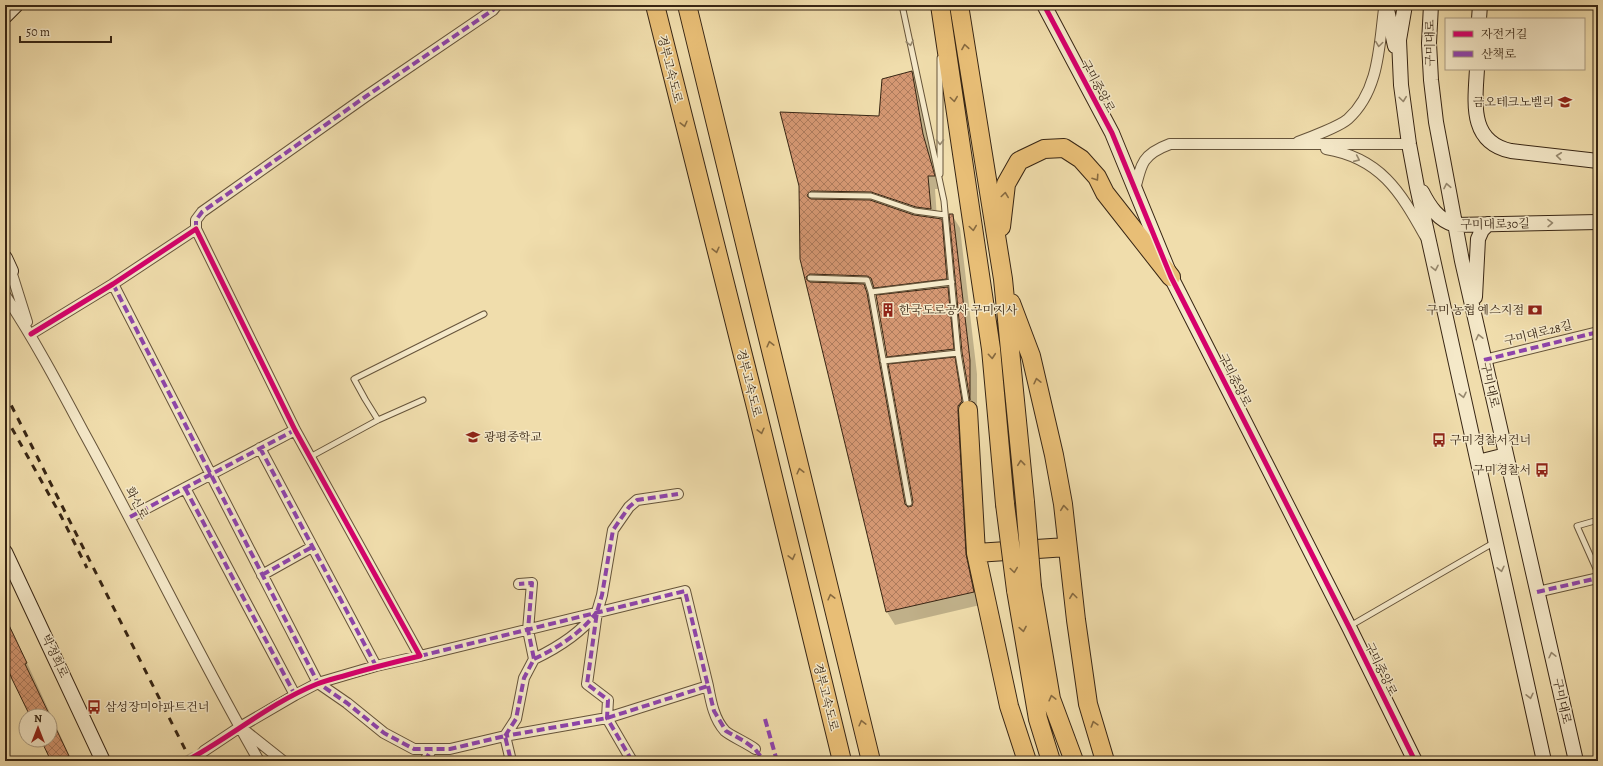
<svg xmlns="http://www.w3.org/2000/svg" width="1603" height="766" viewBox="0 0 1603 766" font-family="Alegreya,'Noto Serif KR',serif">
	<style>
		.shadow { fill: #0003; fill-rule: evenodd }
		.building { fill: url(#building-cross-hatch); stroke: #382614 }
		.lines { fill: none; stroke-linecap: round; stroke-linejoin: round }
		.street-tunnel { stroke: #cbb88e; stroke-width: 10; stroke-dasharray: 10 5; stroke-linecap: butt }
		.lane-casing { stroke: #66543a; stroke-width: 7 }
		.street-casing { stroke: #66543a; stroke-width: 12 }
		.secondary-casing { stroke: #382614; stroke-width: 16 }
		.highway-casing { stroke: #382614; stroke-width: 20 }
		.lane { stroke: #f5e9c9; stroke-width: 5 }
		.street { stroke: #f5e9c9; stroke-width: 10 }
		.secondary { stroke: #f5e9c9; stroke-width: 14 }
		.highway { stroke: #e8be76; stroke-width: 18 }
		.rail { stroke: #382614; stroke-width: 3; stroke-dasharray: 7 7; stroke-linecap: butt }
		.highway-bridge-casing { stroke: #382614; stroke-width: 20; stroke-linecap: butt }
		.highway-bridge { stroke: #e8be76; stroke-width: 18 }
		.quiet { stroke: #8e44ad; stroke-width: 4; stroke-dasharray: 8 4; stroke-linecap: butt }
		.cycleway-casing { stroke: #f5e9c9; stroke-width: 8 }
		.cycleway { stroke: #d6006c; stroke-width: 5 }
		.oneway { stroke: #96886e }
		.oneway2 { stroke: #876a40 }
		.labels { text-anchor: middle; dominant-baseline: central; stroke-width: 3; stroke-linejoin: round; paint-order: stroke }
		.street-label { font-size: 12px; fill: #382614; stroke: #f5e9c9 }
		.poi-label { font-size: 12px; fill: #382614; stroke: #f5e9c9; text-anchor: start }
	</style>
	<defs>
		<pattern id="building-cross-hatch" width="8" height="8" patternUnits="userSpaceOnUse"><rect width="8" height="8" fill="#d49772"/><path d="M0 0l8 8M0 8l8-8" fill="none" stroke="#ad7b5c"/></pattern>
	</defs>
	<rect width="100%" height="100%" fill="#f0ddac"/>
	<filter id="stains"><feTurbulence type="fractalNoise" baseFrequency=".005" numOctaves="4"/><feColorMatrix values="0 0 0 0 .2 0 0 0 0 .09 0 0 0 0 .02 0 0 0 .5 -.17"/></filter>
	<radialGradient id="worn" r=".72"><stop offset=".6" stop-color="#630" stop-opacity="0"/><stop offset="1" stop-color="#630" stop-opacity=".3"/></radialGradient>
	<!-- shadow -->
	<path class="shadow" d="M912,72L919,85L941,189H935L937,219L941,220L949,233L954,291L950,292L955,301L960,362L957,363L962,371L980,605L895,625L887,612L801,259L800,185L880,117ZM866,288L876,289L880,296L888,356L893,365L914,502L913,507H910L874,307Z
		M952,215L960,228L977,374V410L971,400L963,352Z
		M5,615L72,761H52L42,740H50V716H31L5,661Z"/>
	<!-- building -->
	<path class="building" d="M912,71L923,134L935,176H928L931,209L916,207L871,192L811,191L807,195L808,197L811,199L870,200L914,215L942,219L947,279L874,288L871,278L867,276L810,274L806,277L807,280L810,282L864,284L867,293L905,504L908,507L912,506L913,502L888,364L955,357L962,401L958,406V411L966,554L974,592L886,612L800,259L799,186L780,112L879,116L882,79Z
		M949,214H953L970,360V400L962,352Z
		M948,287L954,349L887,357L876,295Z
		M5,617L27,663L25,664L50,716H30L12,679L5,662Z
		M50,716L69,756L58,761H51L41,740H50Z"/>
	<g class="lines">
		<!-- street-tunnel -->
		<path class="street-tunnel" d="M186,761L204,751"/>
		<defs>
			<path id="lane" d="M902,5L944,201L958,353L967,407
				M940,58V174
				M811,195L871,196L915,211L945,215
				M810,278L867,280L871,292L952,282
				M871,292L909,503
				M883,361L958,353
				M378,420L365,399L354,379L484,314
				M310,457L378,420L423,400
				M1598,520L1577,526L1598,573
				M1350,626L1495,542"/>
			<path id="street" d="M1298,142C1309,138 1340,126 1348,119C1379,91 1379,47 1384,9
				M1326,149C1380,158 1400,191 1425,236
				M1135,190C1141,163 1143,154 1170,144H1409
				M196,229V220L202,212L365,97L493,10L497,5
				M7,266L11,271L27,322
				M113,284L318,683L347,703L384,733L414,749H450L505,736L511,761
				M5,295C34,339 58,384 83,431C143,540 197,653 259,761
				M31,334L113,284L196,229L295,430L420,656L376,666L318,683L295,695L240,727L204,751
				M1484,360L1598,332
				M260,448L376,666
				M185,488L295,695
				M130,517L295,430
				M262,575L312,547
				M1537,592L1598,578
				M420,656L685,591L708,686L607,718L505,736
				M534,659C557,648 580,634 596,613
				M708,686C711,702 714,719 725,731C729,735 749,744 755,749
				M244,730L283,761
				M505,736L516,719L524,678L534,659L528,630L532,583L519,584
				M425,761L431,750
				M632,761L607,718L608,700L587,684L597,612L602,595L613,530L629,507L637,500L678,494"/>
			<path id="secondary" d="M1044,5L1112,133L1171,277L1349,627L1415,761
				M1386,5L1395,46
				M1405,5L1399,40L1401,85L1409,144L1417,187L1544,761
				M1431,5L1429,43L1431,80L1436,122L1462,261L1576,761
				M5,16L16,5
				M1479,19L1480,5
				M1477,69C1475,103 1469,142 1511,151L1598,161
				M1422,192C1429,206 1438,220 1455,225L1598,222
				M5,258L11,271
				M1475,297L1478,239L1482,230L1488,224
				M1478,462L1506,455
				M5,552L103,761"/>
			<path id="highway" d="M655,5L756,407L842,761
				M687,5L871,761
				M940,5L991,349L1005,504
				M959,5L1003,279L1025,502
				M1001,227L1006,184L1019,161L1044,149L1064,148L1081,159L1097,177L1105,193L1171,277
				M1011,303L1031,356L1054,455L1063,504L1076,620L1088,704L1105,761
				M968,410L976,553L1009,706L1027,761
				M976,553L1067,547
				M1032,587L1051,699L1074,761
				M1016,590L1038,719L1051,761"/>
		</defs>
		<!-- lane casing -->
		<use href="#lane" class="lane-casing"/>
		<!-- street casing -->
		<use href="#street" class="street-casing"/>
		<!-- secondary casing -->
		<use href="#secondary" class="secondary-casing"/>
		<!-- highway casing -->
		<use href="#highway" class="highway-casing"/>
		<!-- lane -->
		<use href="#lane" class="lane"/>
		<!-- street -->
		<use href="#street" class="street"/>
		<!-- secondary -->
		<use href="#secondary" class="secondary"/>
		<!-- highway -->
		<use href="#highway" class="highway"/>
		<!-- rail -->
		<path class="rail" d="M5,393L191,761
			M5,416L61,516L87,568"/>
		<defs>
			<path id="highway-bridge" d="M1025,502L1032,587
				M1005,504L1016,590"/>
		</defs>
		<!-- highway-bridge casing -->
		<use href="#highway-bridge" class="highway-bridge-casing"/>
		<!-- highway-bridge -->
		<use href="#highway-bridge" class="highway-bridge"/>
		<!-- quiet -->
		<path class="quiet" d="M196,229V220L202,212L365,97L493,10L497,5
			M113,284L318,683L347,703L384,733L414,749H450L505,736L511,761
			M1484,360L1598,332
			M260,448L376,666
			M185,488L295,695
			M130,517L295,430
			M262,575L312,547
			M1537,592L1598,578
			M420,656L685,591L708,686L607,718L505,736
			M534,659C557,648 580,634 596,613
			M708,686L714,711L726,731L744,741L755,749L764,761
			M765,719L777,761
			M505,736L516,719L524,678L534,659L528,630L532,583L519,584
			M425,761L431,750
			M632,761L607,718L608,700L587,684L597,612L602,595L613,530L629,507L637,500L678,494"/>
		<defs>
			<path id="cycleway" d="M1044,5L1112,133L1171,277L1349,627L1415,761
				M31,334L113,284L196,229L295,430L420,656C395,662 371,668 347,675C337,678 327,680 317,684C270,703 231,737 186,761"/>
		</defs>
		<!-- cycleway casing -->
		<use href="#cycleway" class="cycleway-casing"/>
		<!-- cycleway -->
		<use href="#cycleway" class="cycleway"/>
	</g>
	<!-- one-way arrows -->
	<defs><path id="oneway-chevron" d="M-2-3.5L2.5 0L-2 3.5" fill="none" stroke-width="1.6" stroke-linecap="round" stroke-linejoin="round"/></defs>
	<g class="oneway">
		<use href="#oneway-chevron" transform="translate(910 43) rotate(78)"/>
		<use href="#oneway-chevron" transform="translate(1379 44) rotate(98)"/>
		<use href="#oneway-chevron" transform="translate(1403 99) rotate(83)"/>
		<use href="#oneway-chevron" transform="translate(940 142) rotate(90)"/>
		<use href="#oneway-chevron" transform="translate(1559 156) rotate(-174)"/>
		<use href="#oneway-chevron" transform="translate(1357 159) rotate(24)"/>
		<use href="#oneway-chevron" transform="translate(1447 186) rotate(-101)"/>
		<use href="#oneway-chevron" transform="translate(1550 223) rotate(-1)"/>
		<use href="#oneway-chevron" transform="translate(1435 268) rotate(78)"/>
		<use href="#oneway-chevron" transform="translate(1479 337) rotate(-103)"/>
		<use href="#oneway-chevron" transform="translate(1463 395) rotate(78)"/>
		<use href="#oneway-chevron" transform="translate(1501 569) rotate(77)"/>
		<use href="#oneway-chevron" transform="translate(1552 655) rotate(-103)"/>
		<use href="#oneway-chevron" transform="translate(1530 696) rotate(77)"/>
	</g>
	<g class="oneway2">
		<use href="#oneway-chevron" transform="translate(965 47) rotate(-99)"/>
		<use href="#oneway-chevron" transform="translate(954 99) rotate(82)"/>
		<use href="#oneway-chevron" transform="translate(684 124) rotate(76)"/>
		<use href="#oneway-chevron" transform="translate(1096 178) rotate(56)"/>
		<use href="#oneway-chevron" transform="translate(1005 195) rotate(-82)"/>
		<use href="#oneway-chevron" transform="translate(973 228) rotate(82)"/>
		<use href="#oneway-chevron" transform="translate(716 250) rotate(76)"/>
		<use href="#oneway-chevron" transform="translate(770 344) rotate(-104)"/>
		<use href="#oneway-chevron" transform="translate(992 356) rotate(85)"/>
		<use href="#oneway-chevron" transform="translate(1037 381) rotate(-103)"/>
		<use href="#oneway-chevron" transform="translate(761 431) rotate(76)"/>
		<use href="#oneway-chevron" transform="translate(1021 463) rotate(-96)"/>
		<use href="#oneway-chevron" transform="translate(800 471) rotate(-104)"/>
		<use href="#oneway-chevron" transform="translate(1064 508) rotate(-96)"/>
		<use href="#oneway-chevron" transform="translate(792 557) rotate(76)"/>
		<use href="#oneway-chevron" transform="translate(1014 570) rotate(82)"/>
		<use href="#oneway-chevron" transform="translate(1073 596) rotate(-97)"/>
		<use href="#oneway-chevron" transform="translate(831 597) rotate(-104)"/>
		<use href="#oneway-chevron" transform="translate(1023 629) rotate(80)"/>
		<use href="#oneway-chevron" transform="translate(1052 698) rotate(-104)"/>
		<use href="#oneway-chevron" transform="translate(862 723) rotate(-104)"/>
		<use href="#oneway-chevron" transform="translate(1094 724) rotate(-107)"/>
	</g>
	<!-- icons -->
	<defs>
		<symbol id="university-bare" viewBox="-9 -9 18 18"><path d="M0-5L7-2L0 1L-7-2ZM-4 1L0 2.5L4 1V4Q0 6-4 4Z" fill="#8f2418" stroke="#f5e9c9" stroke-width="2.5" paint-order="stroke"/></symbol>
		<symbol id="building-bare" viewBox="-9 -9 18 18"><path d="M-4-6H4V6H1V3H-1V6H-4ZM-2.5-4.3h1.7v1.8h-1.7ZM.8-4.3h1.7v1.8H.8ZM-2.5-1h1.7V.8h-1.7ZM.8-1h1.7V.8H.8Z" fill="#8f2418" stroke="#f5e9c9" stroke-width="2.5" paint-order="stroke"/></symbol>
		<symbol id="bank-bare" viewBox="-9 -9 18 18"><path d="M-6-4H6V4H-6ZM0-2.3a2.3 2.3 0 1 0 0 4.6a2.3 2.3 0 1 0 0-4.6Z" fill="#8f2418" stroke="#f5e9c9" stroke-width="2.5" paint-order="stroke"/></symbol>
		<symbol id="school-bare" viewBox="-9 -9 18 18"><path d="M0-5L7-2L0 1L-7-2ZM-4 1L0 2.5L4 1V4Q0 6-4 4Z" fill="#8f2418" stroke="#f5e9c9" stroke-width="2.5" paint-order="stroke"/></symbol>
		<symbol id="bus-bare" viewBox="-9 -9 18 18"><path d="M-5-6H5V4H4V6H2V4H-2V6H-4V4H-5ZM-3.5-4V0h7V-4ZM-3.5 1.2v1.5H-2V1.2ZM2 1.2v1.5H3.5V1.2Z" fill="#8f2418" stroke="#f5e9c9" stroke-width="2.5" paint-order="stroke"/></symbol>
	</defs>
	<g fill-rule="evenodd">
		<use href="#university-bare" x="1555" y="92" width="20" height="20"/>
		<use href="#building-bare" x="878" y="300" width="20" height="20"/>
		<use href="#bank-bare" x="1525" y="300" width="20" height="20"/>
		<use href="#school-bare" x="463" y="427" width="20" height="20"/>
		<use href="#bus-bare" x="1429" y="430" width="20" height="20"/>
		<use href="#bus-bare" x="1532" y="460" width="20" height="20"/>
		<use href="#bus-bare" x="84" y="697" width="20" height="20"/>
	</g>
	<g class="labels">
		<!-- street labels -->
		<g class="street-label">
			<text transform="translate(1430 43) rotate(-90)">구미대로</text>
			<text transform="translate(670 69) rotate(76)">경부고속도로</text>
			<text transform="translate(1098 86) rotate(62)">구미중앙로</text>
			<text transform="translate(1495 224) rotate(-1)">구미대로30길</text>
			<text transform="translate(1538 333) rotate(-14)">구미대로28길</text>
			<text transform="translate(1235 380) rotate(63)">구미중앙로</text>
			<text transform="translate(749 383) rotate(76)">경부고속도로</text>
			<text transform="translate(1490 385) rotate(77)">구미대로</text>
			<text transform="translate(137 503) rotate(62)">화신로</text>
			<text transform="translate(55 656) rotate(65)">박정희로</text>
			<text transform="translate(1381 669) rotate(64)">구미중앙로</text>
			<text transform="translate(826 697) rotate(76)">경부고속도로</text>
			<text transform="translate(1562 701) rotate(77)">구미대로</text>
		</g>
		<!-- poi labels -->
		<g class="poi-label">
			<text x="1554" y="102" text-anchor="end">금오테크노벨리</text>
			<text x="899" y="310">한국도로공사 구미지사</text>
			<text x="1524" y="310" text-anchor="end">구미 농협 예스지점</text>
			<text x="484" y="437">광평중학교</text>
			<text x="1450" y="440">구미경찰서건너</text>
			<text x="1531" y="470" text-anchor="end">구미경찰서</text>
			<text x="105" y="707">삼성장미아파트건너</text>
		</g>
	</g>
	<!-- margin -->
	<rect width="1603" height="766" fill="none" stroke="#f0ddac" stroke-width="20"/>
	<rect x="6" y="6" width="1591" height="754" fill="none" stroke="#382614" stroke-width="2"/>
	<rect x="10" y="10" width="1583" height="746" fill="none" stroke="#382614"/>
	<!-- legend -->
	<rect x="1445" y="18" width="140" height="52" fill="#f5e9c9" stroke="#a99b81"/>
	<rect x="1453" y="31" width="20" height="6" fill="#d6006c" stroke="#a99b81"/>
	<text x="1481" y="38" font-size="12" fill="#382614">자전거길</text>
	<rect x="1453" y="51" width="20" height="6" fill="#8e44ad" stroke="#a99b81"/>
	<text x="1481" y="58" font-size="12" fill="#382614">산책로</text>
	<!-- north arrow -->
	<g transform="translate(38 728)"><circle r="19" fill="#f5e9c9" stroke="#a99b81"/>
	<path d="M0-3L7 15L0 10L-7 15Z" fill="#8f2418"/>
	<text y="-6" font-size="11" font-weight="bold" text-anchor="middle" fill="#382614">N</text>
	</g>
	<!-- scale -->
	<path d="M20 36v6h91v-6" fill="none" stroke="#382614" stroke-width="2"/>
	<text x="26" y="36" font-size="12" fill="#382614" stroke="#f5e9c9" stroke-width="3" paint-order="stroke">50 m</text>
	<rect width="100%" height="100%" filter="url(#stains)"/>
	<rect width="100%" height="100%" fill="url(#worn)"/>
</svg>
